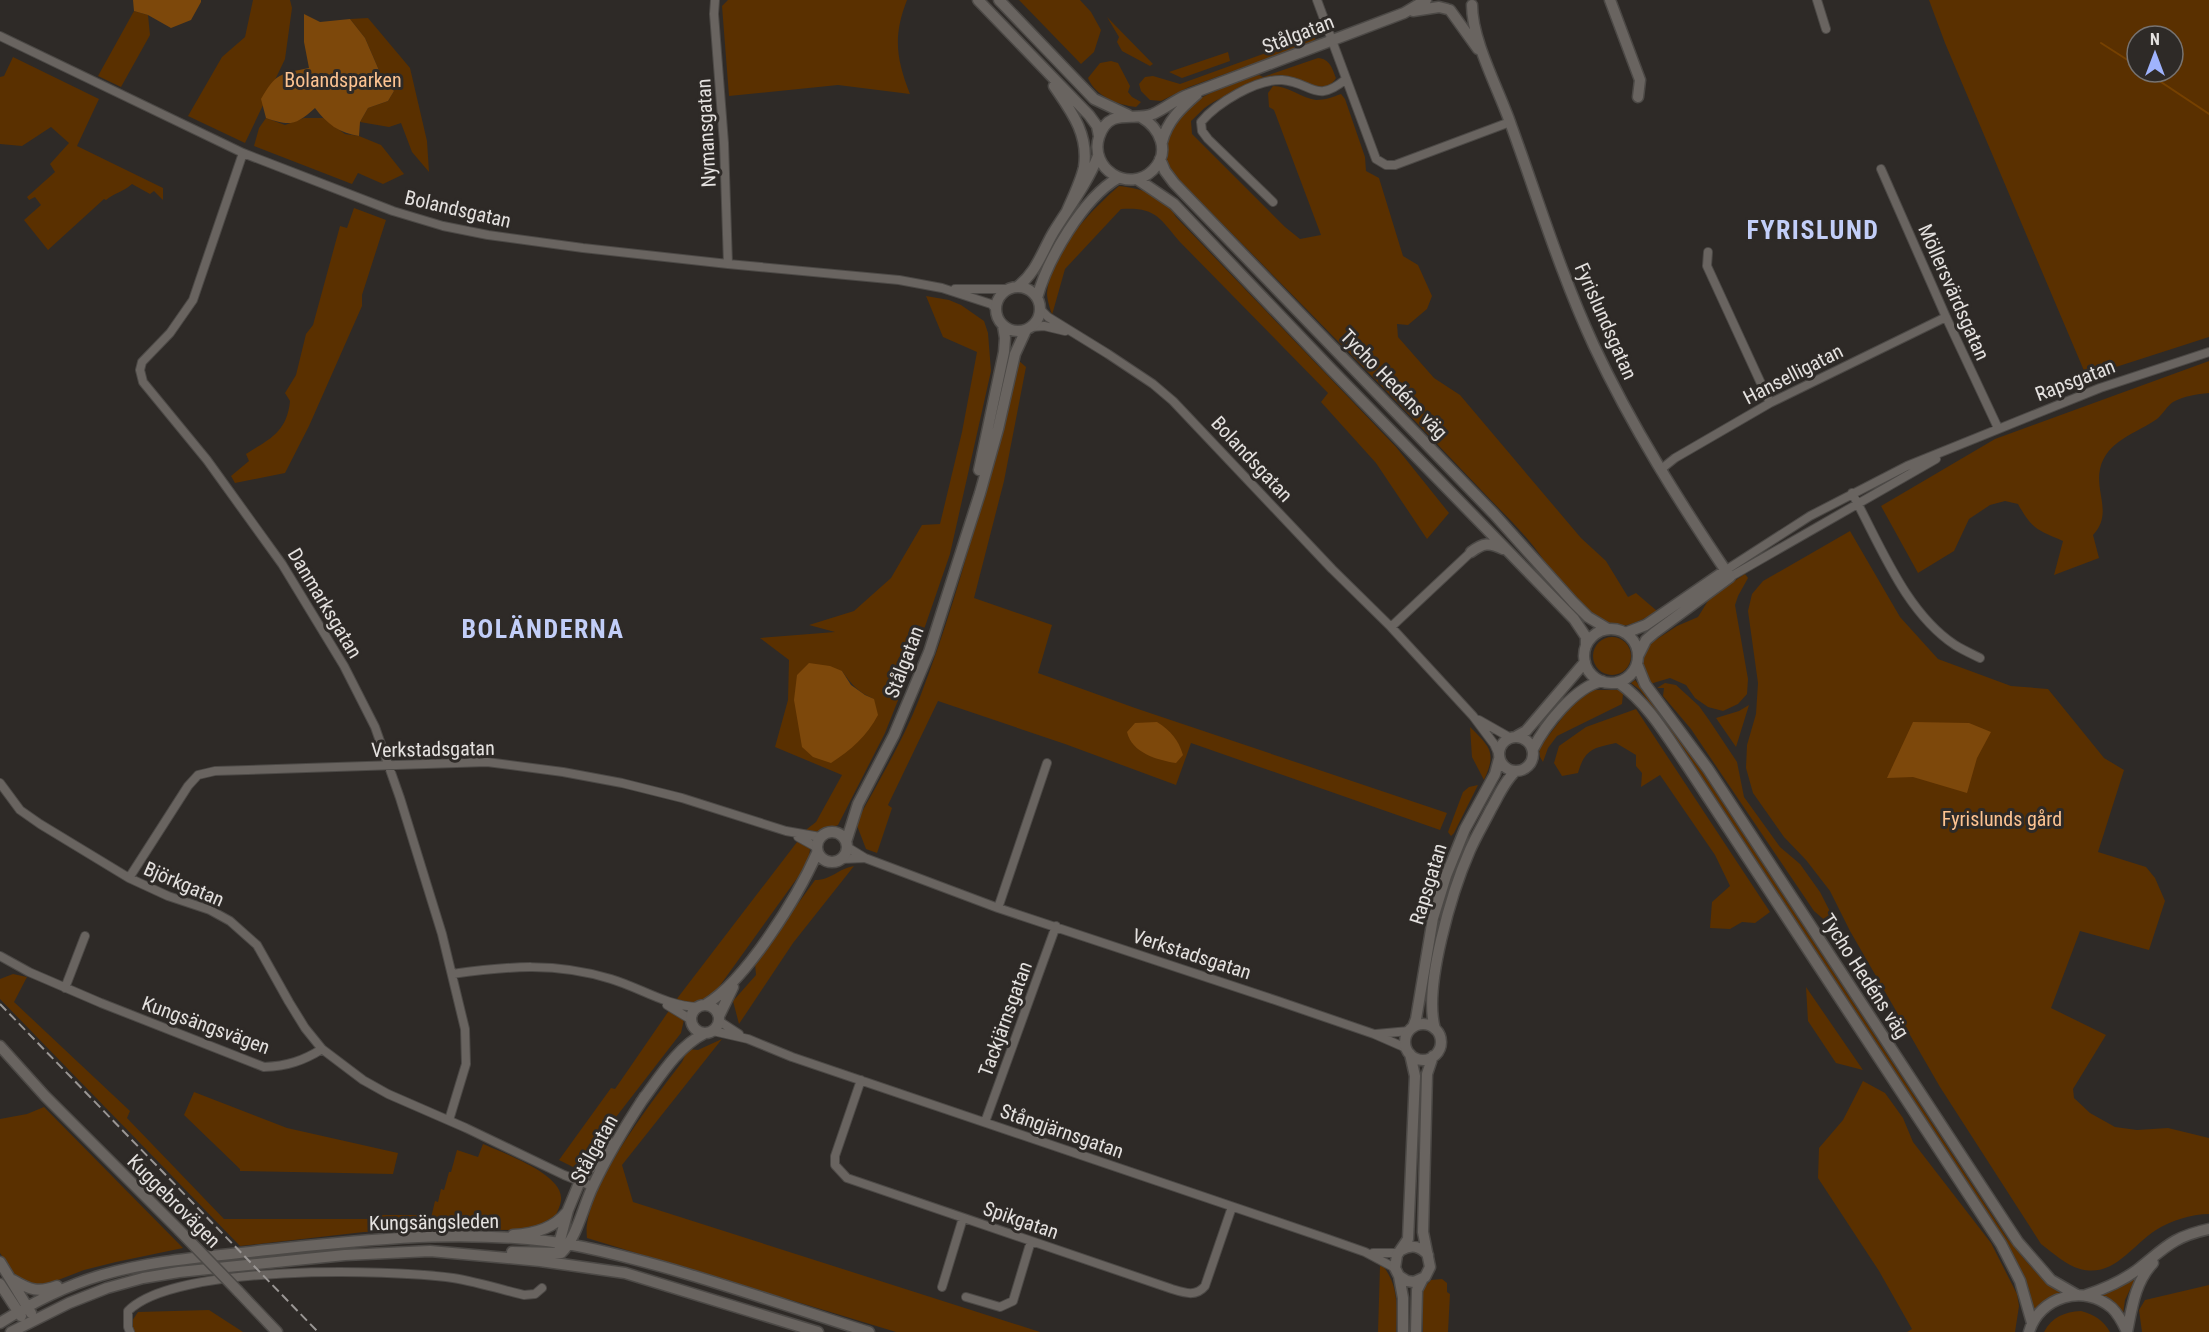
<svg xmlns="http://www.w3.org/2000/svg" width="2209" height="1332" viewBox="0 0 2209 1332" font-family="'Roboto Condensed',sans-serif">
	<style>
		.green { fill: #5a3000; fill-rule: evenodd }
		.forest { fill: #7d480b }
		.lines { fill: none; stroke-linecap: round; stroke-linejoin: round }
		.stream { stroke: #764100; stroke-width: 2 }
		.street-casing { stroke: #4c4946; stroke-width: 10 }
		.secondary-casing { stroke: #4c4946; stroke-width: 13 }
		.street { stroke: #696460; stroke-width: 8 }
		.secondary { stroke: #696460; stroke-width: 10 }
		.rail { stroke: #9a9694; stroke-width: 2; stroke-dasharray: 9 4.5; stroke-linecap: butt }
		.secondary-bridge-casing { stroke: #4c4946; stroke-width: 13; stroke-linecap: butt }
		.secondary-bridge { stroke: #696460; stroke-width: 10 }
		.labels { text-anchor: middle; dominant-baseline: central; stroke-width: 6; stroke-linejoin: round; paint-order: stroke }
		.street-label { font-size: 20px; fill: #e4e1df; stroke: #2e2a27 }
		.park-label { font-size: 20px; fill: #fdc391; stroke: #2e2a27 }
		.district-label { font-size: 26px; font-weight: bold; letter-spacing: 1.5px; fill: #c2cef8; stroke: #2e2a27 }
	</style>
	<rect width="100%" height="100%" fill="#2e2a27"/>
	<!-- green -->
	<path class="green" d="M253,0H290L292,8L285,59L245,143L188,116L222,57L245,37Z
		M728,0H907C893,36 896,58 910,94L838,85L729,96L722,6Z
		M1019,0H1080L1091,12L1101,30L1094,52L1081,64Z
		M1929,0H2209V337L2088,376L2085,373L1945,43ZM2137,36H2173V72H2137Z
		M134,11L148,15L150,35L121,87L98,76Z
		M1107,17L1153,64L1150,66L1122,51L1117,42L1119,37Z
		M368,18L410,68L427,141L429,172L412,152L401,123L389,127L360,122L368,108L388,101L394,91L381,75L365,38L350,19Z
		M1318,34L1313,42L1189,87L1161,101L1150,100L1141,91L1139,84L1145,77L1153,76L1180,84Z
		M1228,52L1230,61L1182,78L1169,72Z
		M13,57L99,99L77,146L163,188V200L154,191L150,194L132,184C123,192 114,193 106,200L104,199L48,250L24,220L41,205L35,197L29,200L27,197L55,172L50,164L69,143L51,127L22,146L0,144V77L4,76Z
		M1318,58C1330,59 1332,68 1336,78C1323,100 1295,77 1277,77C1265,77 1223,96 1212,103C1204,107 1198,115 1191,121L1192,134L1285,227L1300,239L1321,235L1274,110L1269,107L1268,93L1273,86C1289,86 1301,98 1316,100C1325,100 1333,97 1341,94L1345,99L1365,157L1366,171L1379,178L1403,256L1418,265L1432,296L1427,309L1408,325L1397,324L1398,337L1434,378L1460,395L1581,538L1606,561L1628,597L1636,593L1657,611C1633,626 1616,633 1591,615C1565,597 1550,566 1530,542C1516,525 1499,509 1483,492C1379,382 1273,275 1166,167C1166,159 1165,148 1166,139C1174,101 1228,85 1259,75L1263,77Z
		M1111,61L1118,63L1130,86L1128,92L1132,97L1141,102L1136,107C1118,105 1095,96 1088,78L1100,63Z
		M266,118L285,125L304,118H323L345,134L359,136L381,145L404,174L383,184L358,173L352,184L254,146L259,128Z
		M1119,186C1143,189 1164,194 1176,217L1396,447L1449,513L1427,539L1376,463L1321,402L1328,393L1179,241C1159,217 1155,207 1121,209L1065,269L1052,315C1050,308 1047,300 1047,293C1051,252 1090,211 1119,186Z
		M354,208L386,220L362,295V306L309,426L285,473L235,483L231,476L249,461L246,454C270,439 287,432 290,401L285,393L296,375L306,334L313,325L340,226L347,228Z
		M926,296L949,300L961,305L984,321L988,333L991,371L950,554L910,670L885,733L838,825L812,835L808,863L711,998L687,1006L681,1033L582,1161L573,1167L559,1160L611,1088L615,1089L679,996L807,829L816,822L842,775L775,747L788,700L789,660L760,638L835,632L809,625L854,611L891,578L922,525L940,524L962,432L977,352L943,337ZM842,671C851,684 859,693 874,699L797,675Z
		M1018,360L1026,367L1004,481L974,598L1052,625L1038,673L1135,708L1447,813L1440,830L1191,743L1176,785L1065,744L938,701L888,805L892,808L877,853L866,849L856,823C878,782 903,741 920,697C962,588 989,473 1018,360Z
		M2209,361V393C2197,394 2184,396 2173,402C2167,406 2163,414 2157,419C2137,433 2106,441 2100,469C2095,493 2113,514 2093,535L2099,558L2054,575L2063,541C2037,530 2032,529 2018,504L2005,501L1990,505L1969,519L1954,551L1918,573L1881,506L1995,439Z
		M1850,531L1900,617L1938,659L2011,686L2048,689L2104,758L2124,770L2098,852L2146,867L2155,878L2165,901L2149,950L2080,931L2051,1008L2106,1035L2073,1089L2074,1098L2090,1113L2115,1127L2137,1130L2168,1128L2209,1138V1214C2191,1214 2170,1221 2156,1230C2131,1246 2114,1278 2080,1269C2066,1265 2053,1253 2041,1244L1940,1087L1850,931L1830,891L1806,860L1784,837L1753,793L1746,768L1747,745L1756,714L1758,683L1748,611L1752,594L1763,581Z
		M1745,574L1748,578L1738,596L1735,605L1748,679L1747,694L1738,704L1723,711L1708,707L1695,698L1686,685L1670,678L1650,684L1642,664L1643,653L1651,643L1677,626L1698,617L1711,596Z
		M1593 656a19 19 0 1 1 38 0a19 19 0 1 1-38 0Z
		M1635,680L1686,747L2007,1238C2024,1258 2039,1280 2062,1294L2033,1313L2030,1292L2004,1239L1683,748L1640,690L1631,683Z
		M1665,683L1676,685L1699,706L1709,720L1737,762L1744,797L1780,847L1800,864L1820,892L1842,935L1814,911L1691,729L1663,696L1664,688H1657Z
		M1592,690H1619L1623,694L1622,704L1557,736L1548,748L1543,762L1540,757L1539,748L1572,705Z
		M1749,705L1736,747L1716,718L1739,711Z
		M1636,709L1770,912L1755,923L1742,922L1730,929L1710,928L1712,902L1730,886L1715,855L1660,775L1641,787L1642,773L1636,766V755L1616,743C1593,748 1585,749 1578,773L1562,776L1554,763L1559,746L1586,727Z
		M1470,727C1490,747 1497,752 1484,780L1472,757Z
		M1478,785L1454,833L1451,836L1448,832L1463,792L1469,787Z
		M854,866L793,943L739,1024L733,1001L756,975L755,963L815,880C832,880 837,869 854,866Z
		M13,974L27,977L14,1002L130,1111L127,1118L224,1219H369L370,1215H415L431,1218L435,1201L438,1202L441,1189L444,1190L449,1172H451L457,1150L478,1157L483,1144C503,1153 560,1173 561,1197C562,1202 558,1210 556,1215L540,1225L514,1230L448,1229L364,1232L240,1246L0,999V979Z
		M1806,987L1863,1070L1836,1063L1808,1021Z
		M722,1039L622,1165L633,1202L1040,1332H896L587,1238C581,1191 654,1099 682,1062L688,1049L698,1050Z
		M1863,1081L1885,1093L1903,1118L1913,1142L1991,1243L2017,1294L2019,1306L2015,1332H1907L1912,1329L1879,1271L1818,1178L1819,1148L1843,1120Z
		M194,1092L287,1128L398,1153L393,1174L240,1171V1169L184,1115Z
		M44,1107L183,1248L116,1262L84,1270L40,1287L18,1279L0,1253V1119L27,1114Z
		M1380,1266H1383C1399,1286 1397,1308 1396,1332H1378Z
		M2138,1273L2125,1300L2123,1314L2112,1302L2100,1296L2117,1289Z
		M1442,1279L1447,1283V1292L1450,1294L1448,1332H1423L1422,1290L1431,1280Z
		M2209,1285V1332H2142L2139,1310L2145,1300Z
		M209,1310L243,1332H134L128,1327L138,1312Z
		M2081,1311C2095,1315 2103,1320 2110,1332H2044C2052,1317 2064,1312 2081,1311Z"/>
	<!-- forest -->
	<path class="forest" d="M133,0H201V2L191,20L171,28L148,15L134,11Z
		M304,14L320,22L350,19L365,38L381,75L394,91L388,101L368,108L360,122L359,136C339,133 327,124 315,108C295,126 290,126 266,118L261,99C276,73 280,74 309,68L304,42Z
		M809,663L830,666L842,671L851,685L865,695L874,699L878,715C867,736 851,750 831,763L813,757L802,747L794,700L797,675Z
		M1157,722C1171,731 1178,739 1183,755L1176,763C1157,760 1132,753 1127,732L1135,723Z
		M1913,722L1969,723L1991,732L1977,758L1967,793L1913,777L1887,778Z"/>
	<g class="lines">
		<!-- stream -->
		<path class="stream" d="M2101,43L2137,66
			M2146,72L2209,114"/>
		<defs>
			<path id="street" d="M715,0L714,14L724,143L728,264
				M1317,0L1376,159L1386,165H1395L1510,122
				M1817,0L1826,29
				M0,36L243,153L393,211L443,226L488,235L583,248L728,264L899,280L942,288L991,304L995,308
				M243,153L193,300L170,333L142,362L140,370L143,382L207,460L282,564L344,666L375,727L400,798L442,934L465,1029L466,1064L449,1120
				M1881,169L1946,317L1998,428
				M1273,202L1208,139L1202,131L1201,122C1217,103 1256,79 1282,80C1312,82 1315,105 1346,79
				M1708,252L1707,266L1770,403
				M955,289H1008
				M1040,309L1048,317L1108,354L1153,384L1173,401L1332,569L1391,627L1473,716L1494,744L1498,753
				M1031,327L1044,326L1065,331
				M1660,470L1675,458L1770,403L1946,317
				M1852,493C1880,544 1905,612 1955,645C1963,650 1972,654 1980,658
				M1726,570L1810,516L1907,466L2100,388L2209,352
				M1730,577L1936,459
				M1391,627L1471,552
				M1479,720L1509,737
				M0,783L20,810L40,824L129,878L168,896L210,910L230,921L257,945L289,1002L305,1028L322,1049L363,1080L388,1094L466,1128L564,1175L592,1186
				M798,837L816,847
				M847,847L865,858L998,908L1278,1001L1374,1034L1406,1048
				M841,859L864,858
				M129,878L188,786L198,775L215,771L487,762L563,772L622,783L682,798L786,831L820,837
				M998,908L1047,763
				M0,956L29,972L101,1003L264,1067C287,1066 303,1061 322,1049
				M452,974C508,966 556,962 611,979C641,988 666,1006 698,1007
				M65,988L85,936
				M667,1005L690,1019
				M719,1021L739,1034
				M713,1031L748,1039L792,1057L1328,1239L1365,1252L1395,1268
				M1376,1034L1409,1031
				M861,1080L835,1156V1165L847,1178L1172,1289C1185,1293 1196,1297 1205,1286L1232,1207
				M985,1122L1056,926
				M1373,1253H1399
				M942,1287L963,1218
				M966,1297L1000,1307L1013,1301L1031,1241
				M130,1332L128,1327V1311C174,1264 388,1269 453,1278C477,1282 500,1289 524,1295L535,1294L542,1288"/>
			<path id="secondary" d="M978,0L1089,115L1097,126L1099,136
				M999,0L1094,99L1128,115
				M1610,0L1640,80L1638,97
				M1472,5C1472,41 1499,90 1511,125C1538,199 1561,275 1594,346C1632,427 1680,503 1730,577L1654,633L1646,640L1638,656
				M1450,10L1478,49
				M1413,11L1439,7L1447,9
				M1054,86C1071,111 1089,134 1084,167C1081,181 1073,197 1067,211
				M1141,117C1160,128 1171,152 1153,170C1129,194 1089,169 1099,137C1109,106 1134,122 1153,114C1164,109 1174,101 1185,96L1404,13L1426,0
				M1162,142C1167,121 1181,108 1197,94
				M1160,159L1165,171L1174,183L1494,514L1573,602L1588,617L1608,629
				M1137,179L1174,204L1332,370L1574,619L1586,637V646
				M996 309a22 22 0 1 1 44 0a22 22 0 1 1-44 0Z
				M1017,287C1036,273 1042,252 1053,233C1069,207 1087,184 1098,156
				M1037,298C1047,260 1083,198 1118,178
				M979,470L1004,352L1005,338L1003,326
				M1471,552C1483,543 1489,542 1503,549
				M1584 656a27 27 0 1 1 54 0a27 27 0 1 1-54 0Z
				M1625,633L1646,625L1726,570
				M1637,664L1645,684L1708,769L2018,1242L2051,1280L2077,1295
				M1618,682C1649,705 1664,732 1686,764L2001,1244L2020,1281L2032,1323
				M1517,736L1526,731L1585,662
				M1499 754a17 17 0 1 1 34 0a17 17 0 1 1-34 0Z
				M1533,749C1545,725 1575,687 1602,681
				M817 847a15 15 0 1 1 30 0a15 15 0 1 1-30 0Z
				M846,842L858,804L894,735L929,652L980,493L998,429L1015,354L1026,330
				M705,1005C746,981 798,896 817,853
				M691 1019a14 14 0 1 1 28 0a14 14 0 1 1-28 0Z
				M719,1016L733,987
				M1405 1042a18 18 0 1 1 36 0a18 18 0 1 1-36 0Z
				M1413,1027L1416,1019L1433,918L1446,876L1465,829L1495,774L1499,759
				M1435,1029C1423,987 1452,891 1470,850C1476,836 1484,823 1491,809C1498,797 1505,780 1516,771
				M0,1046L45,1096L179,1230
				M1410,1054L1415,1076L1408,1239L1397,1255L1395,1268L1399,1276L1407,1281L1414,1282L1425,1277L1430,1267L1423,1232L1427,1074L1433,1056
				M641,1102C659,1078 677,1047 705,1033
				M513,1235C533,1234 553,1229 566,1213
				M560,1248L559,1244L568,1210L580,1181L610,1143
				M1401,1250C1412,1244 1420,1246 1428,1255
				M512,1252L561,1253C577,1238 583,1206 593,1186C608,1154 626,1125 645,1096
				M0,1262L31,1313
				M1399,1276L1403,1298V1332
				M13,1280C30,1290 38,1293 57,1286
				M0,1284L21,1316
				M238,1291L277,1332
				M2086,1295C2104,1289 2122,1281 2137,1270C2165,1248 2172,1237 2209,1229
				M0,1323C30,1304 68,1285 102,1275C153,1260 206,1257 258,1251C365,1240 477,1226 583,1247C678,1267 776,1303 869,1332
				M11,1332L69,1303L107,1288L143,1278L179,1272L345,1255L430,1251L540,1261L625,1273L818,1332
				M1416,1332L1417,1290L1422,1280
				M2029,1332C2039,1297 2084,1283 2112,1308C2119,1315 2123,1323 2127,1332
				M2127,1332C2132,1307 2135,1282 2153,1263"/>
		</defs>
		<!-- street casing -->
		<use href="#street" class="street-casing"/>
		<!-- secondary casing -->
		<use href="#secondary" class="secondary-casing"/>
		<!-- street -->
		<use href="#street" class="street"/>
		<!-- secondary -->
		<use href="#secondary" class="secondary"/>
		<!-- rail -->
		<path class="rail" d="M0,1004L318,1332"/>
		<defs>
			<path id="secondary-bridge" d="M179,1230L238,1291"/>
		</defs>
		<!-- secondary-bridge casing -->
		<use href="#secondary-bridge" class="secondary-bridge-casing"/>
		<!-- secondary-bridge -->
		<use href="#secondary-bridge" class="secondary-bridge"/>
	</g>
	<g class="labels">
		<!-- street labels -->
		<g class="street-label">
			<text transform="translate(1298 34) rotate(-21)">Stålgatan</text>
			<text transform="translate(706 133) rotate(-93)">Nymansgatan</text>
			<text transform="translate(458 209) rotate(13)">Bolandsgatan</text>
			<text transform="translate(1954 292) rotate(66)">Möllersvärdsgatan</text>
			<text transform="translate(1606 321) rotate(66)">Fyrislundsgatan</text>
			<text transform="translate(1793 374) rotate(-27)">Hanselligatan</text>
			<text transform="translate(2075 380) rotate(-21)">Rapsgatan</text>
			<text transform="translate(1394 384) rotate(46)">Tycho Hedéns väg</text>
			<text transform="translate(1252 459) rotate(47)">Bolandsgatan</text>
			<text transform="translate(325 603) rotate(59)">Danmarksgatan</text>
			<text transform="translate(904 662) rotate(-69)">Stålgatan</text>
			<text transform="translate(433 749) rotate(-1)">Verkstadsgatan</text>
			<text transform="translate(184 884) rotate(23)">Björkgatan</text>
			<text transform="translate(1428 884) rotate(-73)">Rapsgatan</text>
			<text transform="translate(1192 954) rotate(18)">Verkstadsgatan</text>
			<text transform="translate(1865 976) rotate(57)">Tycho Hedéns väg</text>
			<text transform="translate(1005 1019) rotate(-70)">Tackjärnsgatan</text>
			<text transform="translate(206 1025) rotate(20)">Kungsängsvägen</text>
			<text transform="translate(1062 1131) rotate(19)">Stångjärnsgatan</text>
			<text transform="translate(594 1149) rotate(-61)">Stålgatan</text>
			<text transform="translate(174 1201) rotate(45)">Kuggebrovägen</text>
			<text transform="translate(1021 1220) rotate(19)">Spikgatan</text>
			<text transform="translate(434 1222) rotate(-1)">Kungsängsleden</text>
		</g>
		<!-- park labels -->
		<g class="park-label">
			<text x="343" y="80">Bolandsparken</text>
			<text x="2002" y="819">Fyrislunds gård</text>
		</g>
		<!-- district labels -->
		<g class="district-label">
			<text x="1813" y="230">FYRISLUND</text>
			<text x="543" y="629">BOLÄNDERNA</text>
		</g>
	</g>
	<!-- north arrow -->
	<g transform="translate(2155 54)"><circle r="28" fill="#2e2a27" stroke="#777371" stroke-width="1.5"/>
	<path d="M0-4.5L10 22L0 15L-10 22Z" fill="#9fb3fd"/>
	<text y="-9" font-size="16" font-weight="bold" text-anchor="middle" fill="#e4e1df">N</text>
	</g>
</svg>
